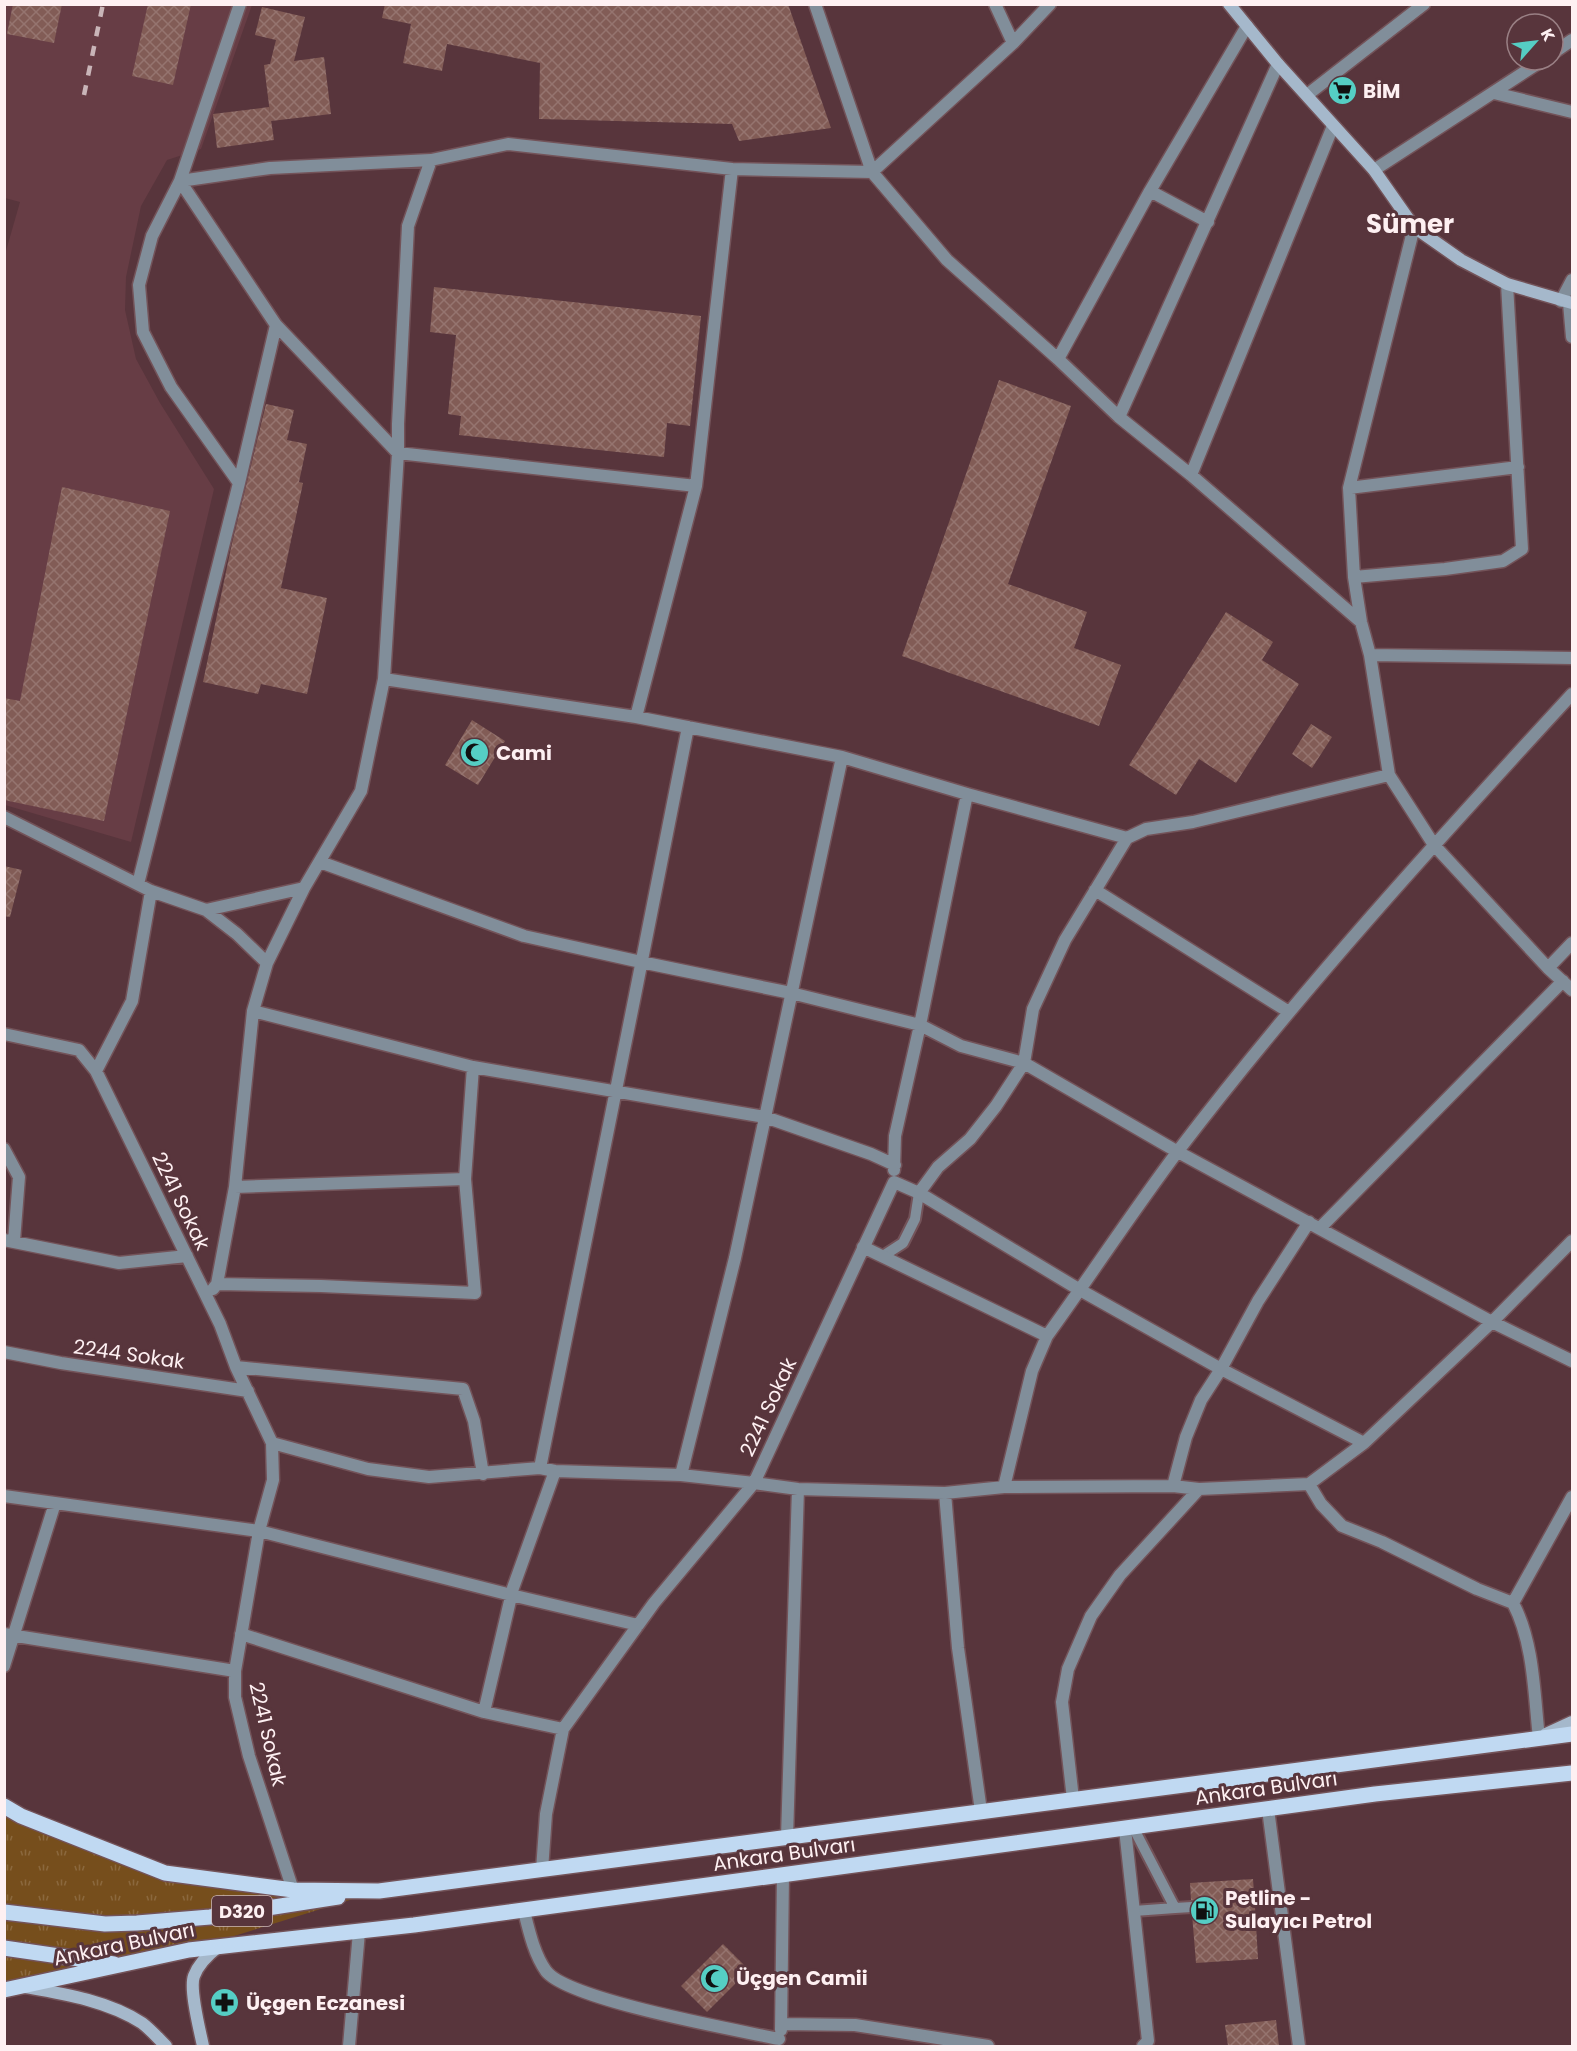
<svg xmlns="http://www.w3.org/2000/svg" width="1577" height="2051" viewBox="0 0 1577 2051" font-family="Poppins,sans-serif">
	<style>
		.built { fill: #673d45 }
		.grass { fill: url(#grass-tufts) }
		.building { fill: url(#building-cross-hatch) }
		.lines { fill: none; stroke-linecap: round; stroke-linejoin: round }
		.lane-casing { stroke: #735359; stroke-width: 14 }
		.street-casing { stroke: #735359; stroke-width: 15 }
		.secondary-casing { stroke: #735359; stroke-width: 15 }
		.primary-casing { stroke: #735359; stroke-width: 18 }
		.lane { stroke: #818e9a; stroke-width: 10 }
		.street { stroke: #818e9a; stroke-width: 12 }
		.secondary { stroke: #a5b8cb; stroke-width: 12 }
		.primary { stroke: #c0d9f2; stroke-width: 15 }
		.rail { stroke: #c9b5b8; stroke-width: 4.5; stroke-dasharray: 10 10; stroke-linecap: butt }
		.labels { text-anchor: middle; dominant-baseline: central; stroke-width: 6; stroke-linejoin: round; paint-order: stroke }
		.shield { fill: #58353c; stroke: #ccb8bb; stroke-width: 1.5 }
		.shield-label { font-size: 18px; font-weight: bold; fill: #fef0f2 }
		.poi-label { font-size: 20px; font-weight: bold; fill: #fef0f2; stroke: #58353c; text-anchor: start }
		.street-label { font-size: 20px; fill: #fef0f2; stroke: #58353c }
		.district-label { font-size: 26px; font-weight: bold; fill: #fef0f2; stroke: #58353c }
	</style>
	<defs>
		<pattern id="grass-tufts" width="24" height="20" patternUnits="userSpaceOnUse" patternTransform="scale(1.5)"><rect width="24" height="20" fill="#764e1c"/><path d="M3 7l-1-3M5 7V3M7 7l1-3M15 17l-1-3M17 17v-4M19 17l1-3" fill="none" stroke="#8b683d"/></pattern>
		<pattern id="building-cross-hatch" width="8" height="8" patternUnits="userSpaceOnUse" patternTransform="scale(1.5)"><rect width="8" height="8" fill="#825c56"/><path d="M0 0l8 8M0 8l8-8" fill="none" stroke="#95746f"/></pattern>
	</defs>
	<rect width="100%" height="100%" fill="#58353c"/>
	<!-- built -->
	<path class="built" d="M5,5H252L201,149L167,160L141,206L126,277L125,310L136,359L160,403L214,489L131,842L5,805L4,258L20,202L5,198Z"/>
	<!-- grass -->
	<path class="grass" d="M4,1806L165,1873L379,1891L189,1950L5,1990Z"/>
	<!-- building -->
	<path class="building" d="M13,4H62L54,43L7,34Z
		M148,4H191L173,85L132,76Z
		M385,4H788L831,128L739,141L732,124L539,119L540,63L447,44L442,71L403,63L411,24L382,18Z
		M262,7L305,17L294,61L324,57L331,114L271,121L264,65L270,64L276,40L255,35Z
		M269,107L274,140L217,148L213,114Z
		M434,287L701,316L690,426L667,423L664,457L459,435L461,416L448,414L456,335L430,332Z
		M999,380L1071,406L1008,584L1087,612L1074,648L1121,665L1099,726L902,656Z
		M266,404L294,410L287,440L307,444L299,482L303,483L281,588L327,598L307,694L261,684L258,694L203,682L232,543Z
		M62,487L170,511L104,821L4,800V698L20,701Z
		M1226,612L1273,642L1262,660L1299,684L1236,783L1199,759L1176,795L1129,765Z
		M472,720L505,741L478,785L445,765Z
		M1311,724L1332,737L1312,768L1292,754Z
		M4,866L22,870L10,917L4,916Z
		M1253,1879L1254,1892L1249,1894L1247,1900L1248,1905L1255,1907L1258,1959L1196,1963L1192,1914L1198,1911L1199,1906L1196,1901L1191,1900L1190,1883Z
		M723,1944L749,1970L707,2012L681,1986Z
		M1276,2020L1279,2046H1228L1225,2025Z"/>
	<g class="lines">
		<defs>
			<path id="lane" d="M883,1256L903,1243L915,1219L919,1193
				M1133,1827L1175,1908L1192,1907
				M1254,1900L1280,1897
				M1134,1911L1175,1908"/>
			<path id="street" d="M240,4L180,181L270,168L431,160
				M815,4L872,172L947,260L1058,359L1119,417L1191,475L1361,622
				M995,4L1013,43
				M1553,53L1572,40
				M1494,93L1572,112
				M1307,95L1424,4
				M1374,170L1543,60
				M1150,191L1208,222
				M1414,227L1349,488L1354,577L1361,622L1370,655L1389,775L1434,845L1548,968L1572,990
				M1561,301L1572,280
				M1569,303L1572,337
				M1058,359L1150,191L1247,26
				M1119,417L1278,64
				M1191,475L1333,126
				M239,483L171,387L143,332L139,285L152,236L180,181L276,325L398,453L696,486
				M1349,488L1518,467
				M1354,577L1445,569L1503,561L1522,549L1507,284
				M1370,655L1572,658
				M384,679L636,717L842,757L967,794L1127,838
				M636,717L696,486L732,169
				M1389,775L1193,822L1146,829L1127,838L1065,940L1033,1009L1024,1063L1178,1152L1492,1322L1572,1361
				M4,817L151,891L206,910L304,888L361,791L384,679L398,453V424L408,226L431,160L508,144L732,169L872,172L1013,43L1050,4
				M138,884L239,483L276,325
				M1095,890L1289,1012
				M206,910L237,934L267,963
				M1548,968L1572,943
				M253,1011L473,1067
				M4,1034L79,1050L96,1071L220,1324L236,1367L272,1443L368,1469L429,1477L540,1468L555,1471L681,1475L754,1483L894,1182L919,1193L938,1167L970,1139L996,1106L1024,1063L961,1046L920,1025L791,993L641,962L524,936L320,862
				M96,1071L132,1001L151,891
				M4,1149L19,1177L14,1241
				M894,1170L895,1136L920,1025L967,794
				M235,1187L465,1179
				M919,1193L1080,1290L1221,1369L1364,1443
				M1320,1228L1563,981
				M4,1240L119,1263L187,1256
				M863,1247L1047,1336
				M217,1284L321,1286L475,1293L465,1179L473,1067L765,1117L871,1154L895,1165
				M213,1289L217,1284L235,1187L253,1011L267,963L304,888
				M4,1352L61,1363L248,1391
				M236,1367L463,1389L474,1421L483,1474
				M272,1443L273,1480L259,1531L235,1671V1697L249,1756L293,1890
				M540,1468C591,1222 639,974 688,727
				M681,1475L735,1258L842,757
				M1309,1484L1321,1504L1342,1526L1382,1542L1477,1589L1513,1603C1534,1643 1534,1694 1539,1738
				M1173,1486L1186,1437L1201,1400L1221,1369L1258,1301L1309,1222
				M1004,1487L1032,1371L1047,1336C1091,1275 1133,1211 1178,1151C1300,991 1436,842 1572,694
				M945,1493L958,1648L981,1811
				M4,1496L259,1531L511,1595L638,1625
				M1513,1603L1572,1497
				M4,1634L235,1671
				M241,1634L484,1712L563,1729
				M4,1666L55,1503
				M484,1712L513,1588L555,1471
				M1073,1799L1062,1702L1068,1669L1091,1616L1120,1575L1199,1489
				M1268,1809L1299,2046
				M1125,1829L1148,2041L1143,2046
				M787,1837L798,1489
				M542,1870L546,1814L563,1729L654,1603L754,1483L798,1489L945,1493L1004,1487L1173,1486L1199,1489L1309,1484L1364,1443L1492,1322L1572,1241
				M524,1911C529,1931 534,1954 546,1971C568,2000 737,2030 779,2039
				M782,2024L855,2025L988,2046
				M781,2030L783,1875
				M349,2046L359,1932"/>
			<path id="secondary" d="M1229,4L1278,64L1374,170L1414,227L1461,260L1507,284L1572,303
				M1546,1734L1572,1722
				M25,1987C65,1994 108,2001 142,2023C151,2030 158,2038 166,2046
				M203,2046C200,2031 189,1989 194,1976C198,1965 209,1954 218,1947"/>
			<path id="primary" d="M4,1806L21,1816L165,1873L293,1890L379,1891L1572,1734
				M4,1912L105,1924L137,1923L210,1917L338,1897
				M4,1948L114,1964
				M4,1990L189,1950L414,1925L1375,1794L1572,1773"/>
		</defs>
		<!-- lane casing -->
		<use href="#lane" class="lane-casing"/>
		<!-- street casing -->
		<use href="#street" class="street-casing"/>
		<!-- secondary casing -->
		<use href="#secondary" class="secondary-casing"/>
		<!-- primary casing -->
		<use href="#primary" class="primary-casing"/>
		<!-- lane -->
		<use href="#lane" class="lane"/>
		<!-- street -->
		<use href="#street" class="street"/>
		<!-- secondary -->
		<use href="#secondary" class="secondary"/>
		<!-- primary -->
		<use href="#primary" class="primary"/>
		<!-- rail -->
		<path class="rail" d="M84,95L103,4"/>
	</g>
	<!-- icons -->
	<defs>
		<symbol id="supermarket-disc" viewBox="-11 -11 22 22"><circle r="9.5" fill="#55cec4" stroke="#58353c"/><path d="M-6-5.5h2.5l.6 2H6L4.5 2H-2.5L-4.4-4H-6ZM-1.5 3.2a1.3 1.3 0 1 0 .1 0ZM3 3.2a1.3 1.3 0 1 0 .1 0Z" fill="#111"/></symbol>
		<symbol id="mosque-disc" viewBox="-11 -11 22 22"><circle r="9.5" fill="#55cec4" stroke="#58353c"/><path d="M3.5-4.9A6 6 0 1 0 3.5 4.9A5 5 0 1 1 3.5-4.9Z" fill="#111"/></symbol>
		<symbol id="fuel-disc" viewBox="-11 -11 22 22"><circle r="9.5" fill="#55cec4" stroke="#58353c"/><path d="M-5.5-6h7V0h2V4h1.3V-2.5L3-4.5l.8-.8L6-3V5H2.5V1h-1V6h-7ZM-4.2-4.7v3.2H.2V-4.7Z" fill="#111"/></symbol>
		<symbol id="pharmacy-disc" viewBox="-11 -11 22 22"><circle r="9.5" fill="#55cec4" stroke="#58353c"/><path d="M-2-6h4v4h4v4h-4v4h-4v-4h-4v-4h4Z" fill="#111"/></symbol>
	</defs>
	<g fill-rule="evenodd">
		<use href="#supermarket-disc" x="1326" y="74" width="33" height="33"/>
		<use href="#mosque-disc" x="458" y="736" width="33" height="33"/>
		<use href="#fuel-disc" x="1188" y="1894" width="33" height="33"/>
		<use href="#mosque-disc" x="698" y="1962" width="33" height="33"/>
		<use href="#pharmacy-disc" x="208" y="1986" width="33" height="33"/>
	</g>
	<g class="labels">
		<!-- shield labels -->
		<rect class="shield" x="212" y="1896" width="60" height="30" rx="4.5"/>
		<g class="shield-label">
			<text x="242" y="1911">D320</text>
		</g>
		<!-- poi labels -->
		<g class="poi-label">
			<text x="1363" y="91">BİM</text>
			<text x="496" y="753">Cami</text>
			<text x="1225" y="1898">Petline -<tspan x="1225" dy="23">Sulayıcı Petrol</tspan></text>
			<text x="736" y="1978">Üçgen Camii</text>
			<text x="246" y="2003">Üçgen Eczanesi</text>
		</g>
		<!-- street labels -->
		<g class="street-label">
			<text transform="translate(181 1201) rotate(64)">2241 Sokak</text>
			<text transform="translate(129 1354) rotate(8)">2244 Sokak</text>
			<text transform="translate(768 1407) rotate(-65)">2241 Sokak</text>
			<text transform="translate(268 1734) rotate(77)">2241 Sokak</text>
			<text transform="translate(1266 1788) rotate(-8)">Ankara Bulvarı</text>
			<text transform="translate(784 1854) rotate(-8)">Ankara Bulvarı</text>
			<text transform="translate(124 1944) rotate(-12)">Ankara Bulvarı</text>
		</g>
		<!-- district labels -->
		<g class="district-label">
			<text x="1410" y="224">Sümer</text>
		</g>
	</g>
	<!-- border -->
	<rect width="1577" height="2051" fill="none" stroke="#fef0f2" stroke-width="12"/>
	<!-- north arrow -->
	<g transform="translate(1535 42) rotate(62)"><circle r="28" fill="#58353c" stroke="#9a8085" stroke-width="1.5"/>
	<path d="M0-4.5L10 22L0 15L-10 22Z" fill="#55cec4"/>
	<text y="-9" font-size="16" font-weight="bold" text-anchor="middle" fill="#fef0f2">K</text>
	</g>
</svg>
